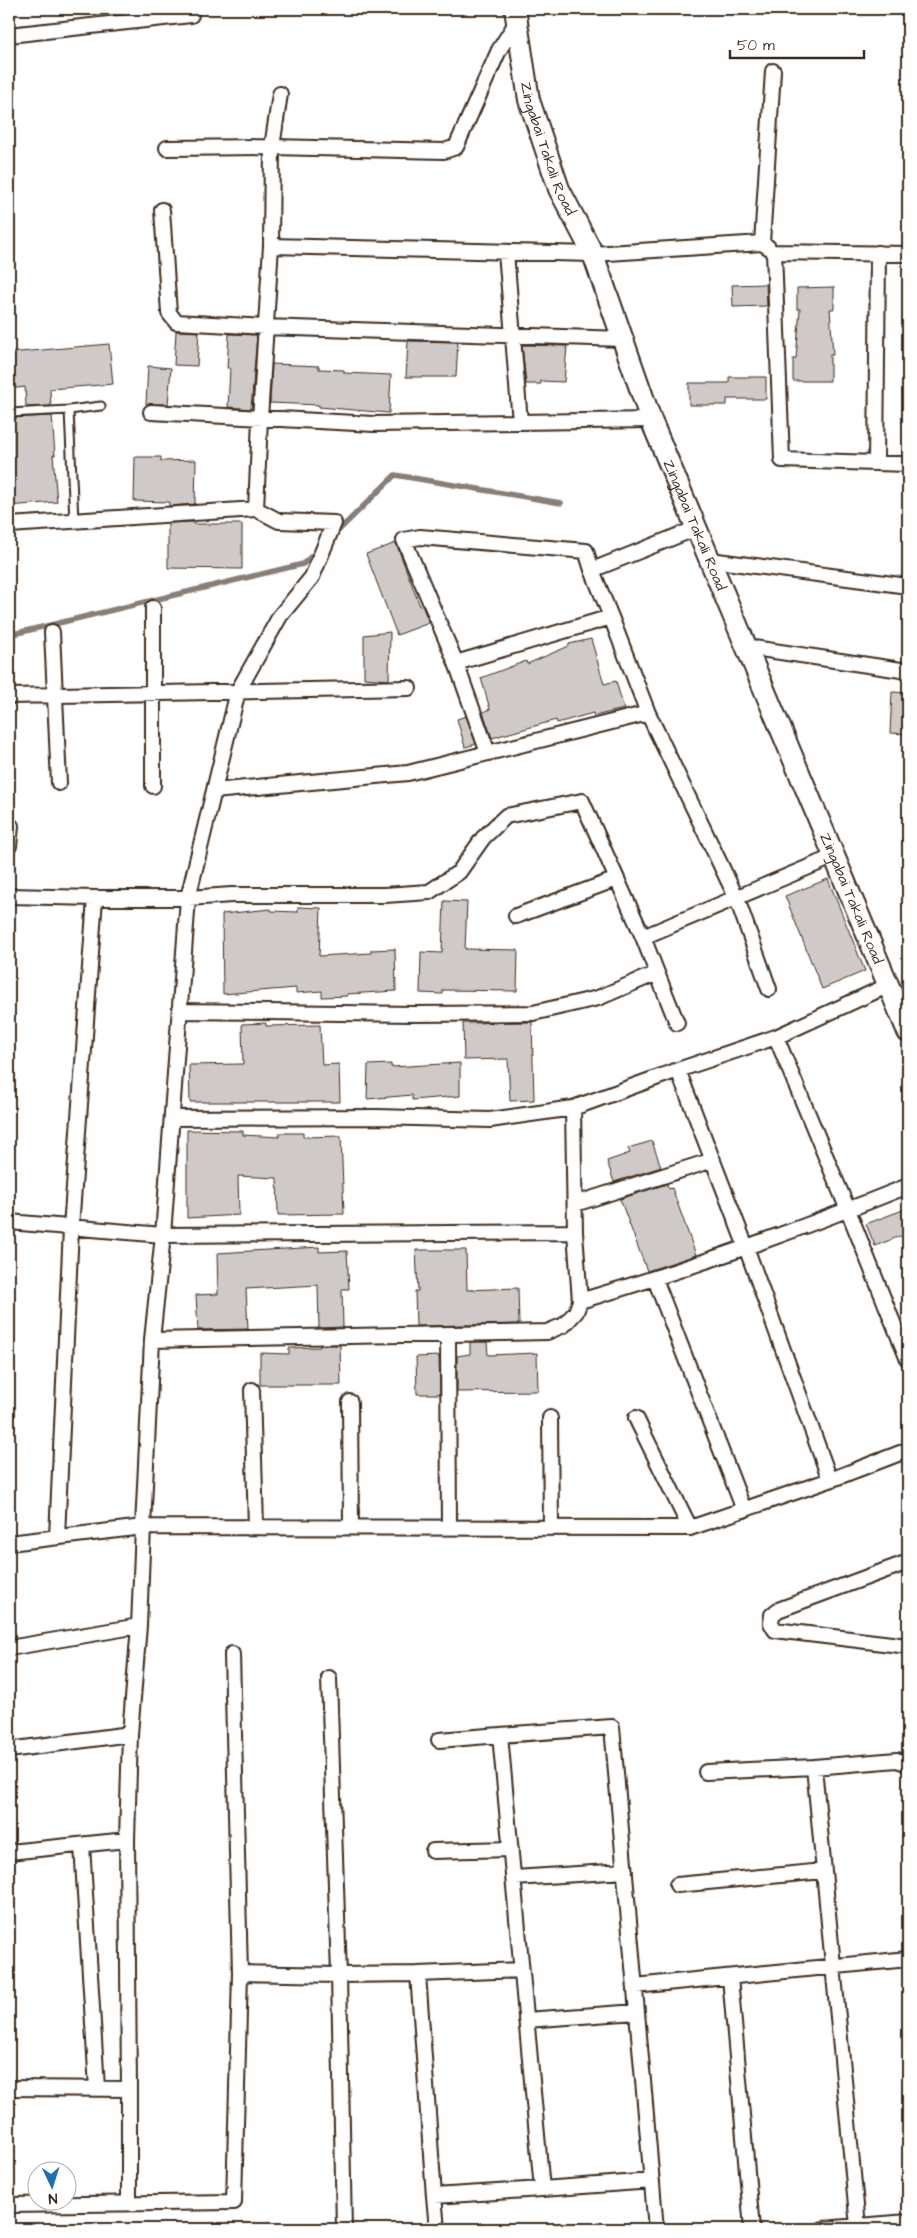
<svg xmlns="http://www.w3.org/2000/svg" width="917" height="2238" viewBox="0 0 917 2238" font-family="'Architects Daughter',sans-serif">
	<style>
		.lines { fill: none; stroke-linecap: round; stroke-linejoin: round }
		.stream { stroke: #887e77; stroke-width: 5.5 }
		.building { fill: #cfcac7; stroke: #3b2a1e }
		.lane-casing { stroke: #3b2a1e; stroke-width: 11 }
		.street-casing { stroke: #3b2a1e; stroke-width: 18 }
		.secondary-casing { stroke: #3b2a1e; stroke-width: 24 }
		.lane { stroke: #fff; stroke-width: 7 }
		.street { stroke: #fff; stroke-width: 14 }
		.secondary { stroke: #fff; stroke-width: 20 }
		.labels { text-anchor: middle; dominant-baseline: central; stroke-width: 4; stroke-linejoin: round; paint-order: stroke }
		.street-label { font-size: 15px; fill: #3b2a1e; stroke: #fff }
	</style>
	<rect width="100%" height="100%" fill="#fff"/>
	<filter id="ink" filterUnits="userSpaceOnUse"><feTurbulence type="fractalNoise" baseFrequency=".02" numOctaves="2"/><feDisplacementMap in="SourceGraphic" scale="10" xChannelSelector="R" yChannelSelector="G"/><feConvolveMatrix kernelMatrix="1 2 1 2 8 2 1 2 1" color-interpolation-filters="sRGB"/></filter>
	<g filter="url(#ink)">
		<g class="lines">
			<!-- stream -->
			<path class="stream" d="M335,534L395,475L561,503
				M9,635L303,564L319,549"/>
		</g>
		<!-- building -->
		<path class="building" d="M766,284L767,306L733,307L732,285Z
			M834,287V309H830L833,355H830V381H793V359H796L800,309H797V288Z
			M176,331L199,332L197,366L174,365Z
			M229,334L257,335L251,409L228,407L230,368H227Z
			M408,341L458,342L456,377H406Z
			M109,344L113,384L50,389L51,406L26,407L25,387L9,389V353Z
			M522,345L567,346L564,382L541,381V384H526Z
			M272,364L319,366V369L344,370V373L391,375L389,413L319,407V405L270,403Z
			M148,366L171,368L168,404H146Z
			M729,377H766V399H727V405H689V383H729Z
			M52,416L55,455H53L57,502L9,506L10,418Z
			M135,457H161V461L196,460L195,504L169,506V502L134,501Z
			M194,522V524H242V569L168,568V523Z
			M396,543L420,606L422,605L429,623L397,635L366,554Z
			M390,632L389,680L364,678V635Z
			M591,639L604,684L616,681L624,709L594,716L593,713L557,723L556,720L492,738L483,712L490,709L481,678L526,661L527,664L569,646V644Z
			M892,692L908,693V734L890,733Z
			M466,716L476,744L465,747L457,719Z
			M828,879L865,971L822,989L785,896Z
			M444,901L467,902L465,949L518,950L517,991L443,990V994L420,993L421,952L442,953Z
			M298,907L321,908L319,956L371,953V950L395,949L396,991L347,994V996L322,997V991L296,993V988L223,994L222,914L271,909V911L298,912Z
			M532,1022L534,1100L510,1101L508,1059L464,1060L463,1023Z
			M266,1023V1026L320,1025L322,1065L339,1064L340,1102H190L189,1065L243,1064L242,1024Z
			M460,1063V1096L412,1100V1095L367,1099L368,1065L391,1064V1067Z
			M187,1130L243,1131V1135L279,1137V1133H303V1137L341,1136L344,1214L278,1215L277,1178L238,1176L239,1215L187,1218Z
			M652,1141L661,1167L614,1182L607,1161L630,1153L628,1148Z
			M667,1184L669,1189L672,1188L696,1255L647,1271L620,1199Z
			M908,1208V1233L875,1246L866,1224Z
			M319,1247V1252L347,1251L349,1289H342L343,1327L319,1328L318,1285L246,1289L248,1329L198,1330L196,1295L218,1294L217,1253Z
			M416,1250H466L467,1290L518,1288L519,1324L416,1326L415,1291H418Z
			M470,1342H487L488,1355L537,1353L538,1391L457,1392V1356L470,1354Z
			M320,1345H340L341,1385H260V1353L289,1354V1348L320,1347Z
			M439,1356L440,1394H417L416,1357Z"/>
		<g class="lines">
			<defs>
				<path id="lane" d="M9,413L69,410
					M74,521L69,410L101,406"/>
				<path id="street" d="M9,35L191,15
					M167,148L272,147L444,151L456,147L499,50L516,23
					M162,210L169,313L176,322L265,327L623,339
					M271,246L593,254L762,243
					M768,247L762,243L773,71
					M506,252L520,422
					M908,254L774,252L782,460L908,464
					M151,412L374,424L651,420
					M876,463L878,253
					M256,509L279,521L334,523L312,577L280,616L238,691L188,898L163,1235L152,1340L547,1332L564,1325L576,1312L580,1301L575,1232L573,1108L678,1070L776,1037L889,985
					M9,525L256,509L260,419L271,246L272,147L280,94
					M710,560L908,586
					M153,608V786
					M611,617L648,713L737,899L769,989
					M52,632L59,783
					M747,647L908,671
					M456,663L611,617L592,570L697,528
					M9,696L409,688
					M488,753L456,663L404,540L420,537L586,551L592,570
					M214,791L408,773L648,713
					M9,846L11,826
					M9,896L95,898H188L232,895H385L429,892L459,872L483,838L506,816L582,801L643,937
					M516,916L617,879
					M657,973L677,1023
					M180,1011L414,1014L533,1013L598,998L657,973L643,937L835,856
					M776,1037L848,1210L908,1360
					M172,1118L377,1117L490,1120L573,1108
					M575,1204L713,1160
					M9,1222L163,1235L575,1232
					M655,1279L744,1510
					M580,1301C692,1268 801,1229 908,1186
					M448,1334L449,1527
					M252,1390L256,1527
					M350,1402L351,1527
					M550,1418L551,1528
					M636,1418L690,1528L830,1480L746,1247L678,1070
					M830,1480L908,1450
					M57,1537L71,1228L95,898
					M9,1543L143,1527L152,1340
					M908,1562L778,1610L772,1615L771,1623L775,1630L908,1646
					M9,1648L139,1626
					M232,1654L240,1973
					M439,1740L500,1735
					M9,1750L130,1734L139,1626L143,1527L690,1528
					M814,1767L858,2226
					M706,1772L814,1767L897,1760L908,1764
					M127,1840L130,1734
					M82,1845L97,2088
					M433,1851L511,1849
					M9,1852L127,1840L129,2089L9,2088
					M514,1878L625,1871
					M677,1885L823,1871
					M418,1974L522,1970
					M730,1977L752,2229
					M635,1986L908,1959
					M526,2020L637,2012
					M542,2189L652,2181
					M434,2196L437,2229
					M129,2203V2089
					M9,2205L234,2202L240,1973L339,1975L329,1678
					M344,2229L339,1975L418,1974L434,2196L542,2189L500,1735L612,1727L656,2229
					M823,2229L908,2222"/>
				<g id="secondary">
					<path id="s1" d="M515,9L529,100L559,189L593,254L651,420L908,1032"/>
				</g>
			</defs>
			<!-- lane casing -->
			<use href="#lane" class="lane-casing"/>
			<!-- street casing -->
			<use href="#street" class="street-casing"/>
			<!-- secondary casing -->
			<use href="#secondary" class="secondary-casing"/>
			<!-- lane -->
			<use href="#lane" class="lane"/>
			<!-- street -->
			<use href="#street" class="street"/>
			<!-- secondary -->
			<use href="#secondary" class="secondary"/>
		</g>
	</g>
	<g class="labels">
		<!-- street labels -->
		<g class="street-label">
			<text stroke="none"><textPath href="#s1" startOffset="144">Zingabai Takali Road</textPath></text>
			<text stroke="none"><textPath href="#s1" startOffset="549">Zingabai Takali Road</textPath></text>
			<text stroke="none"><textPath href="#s1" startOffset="954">Zingabai Takali Road</textPath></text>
		</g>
	</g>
	<!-- margin -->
	<rect width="917" height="2238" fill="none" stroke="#fff" stroke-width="30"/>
	<rect x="15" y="15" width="887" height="2208" fill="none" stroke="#3b2a1e" stroke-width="2" filter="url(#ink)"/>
	<!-- north arrow -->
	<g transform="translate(52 2186) rotate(176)"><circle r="24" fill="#ffffff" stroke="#b1aaa5"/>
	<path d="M0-4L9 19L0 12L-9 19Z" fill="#1f6fb2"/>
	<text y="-8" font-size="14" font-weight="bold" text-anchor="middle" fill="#3b2a1e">N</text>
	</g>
	<!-- scale -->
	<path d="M730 50v8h134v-8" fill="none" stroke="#3b2a1e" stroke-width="2.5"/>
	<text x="737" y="50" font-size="15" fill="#3b2a1e" stroke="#ffffff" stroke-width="4" paint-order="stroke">50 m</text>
</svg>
